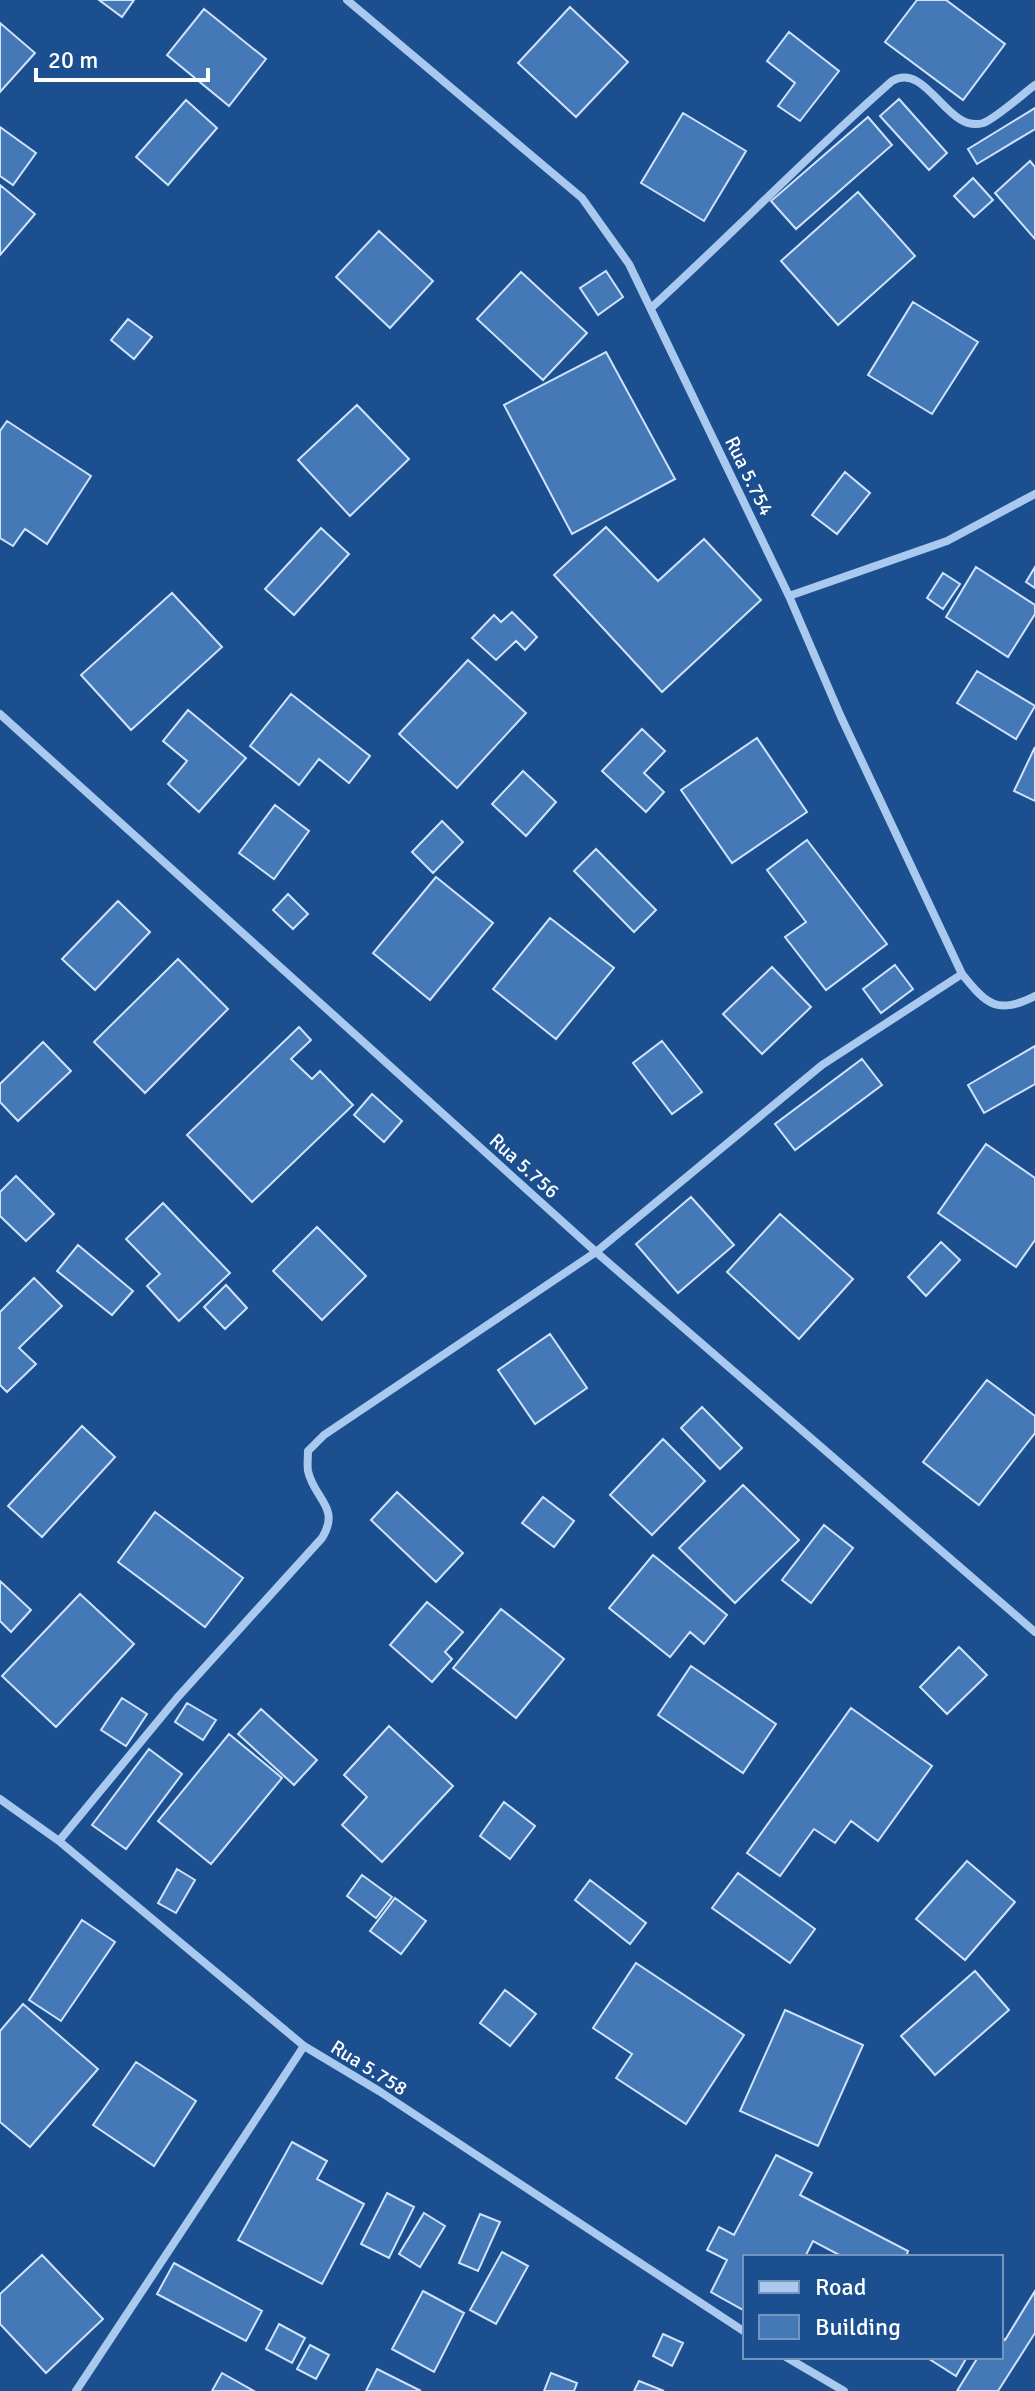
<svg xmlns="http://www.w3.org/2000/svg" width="1035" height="2391" viewBox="0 0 1035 2391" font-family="Signika,sans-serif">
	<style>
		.building { fill: #4478b7; stroke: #cfe3fa; stroke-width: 2 }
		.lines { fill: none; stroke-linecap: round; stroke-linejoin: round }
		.minor { stroke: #a9c9ee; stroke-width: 8 }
		.labels { text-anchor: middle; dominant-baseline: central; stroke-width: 6; stroke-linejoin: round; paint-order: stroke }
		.street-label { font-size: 20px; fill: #fff; stroke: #1b4f8f }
	</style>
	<rect width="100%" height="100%" fill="#1b4f8f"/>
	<!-- building -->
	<path class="building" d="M99,0H134L122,17Z
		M917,0H946L1005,44L963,100L885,42Z
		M570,7L628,62L576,117L518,63Z
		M204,9L266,59L229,106L167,55Z
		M0,23L35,53L0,92Z
		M789,32L839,71L800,121L778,106L795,83L767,61Z
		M899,99L947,153L929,170L880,116Z
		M186,100L217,128L168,185L136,157Z
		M1035,108V129L977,164L968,149Z
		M683,113L746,151L704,221L641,183Z
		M868,117L892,145L796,229L771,201Z
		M0,127L36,153L13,185L0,176Z
		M1030,161L1035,167V239L995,193Z
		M973,178L993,200L974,217L954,196Z
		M0,185L35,214L0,255Z
		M858,192L915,256L838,325L781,261Z
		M379,231L433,281L390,328L336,277Z
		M606,271L623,297L598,315L580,288Z
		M521,272L587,333L543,380L477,319Z
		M913,302L978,342L932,414L868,375Z
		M128,319L152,337L134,359L111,340Z
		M606,352L675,479L572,534L504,405Z
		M357,405L409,459L350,516L298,460Z
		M7,421L91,476L47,544L25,529L13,546L0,538V431Z
		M845,472L870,493L837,534L812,515Z
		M606,527L658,581L704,539L761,600L662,692L554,575Z
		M321,528L349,554L294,615L265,589Z
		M976,567L1035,605V614L1008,657L946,617Z
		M1035,567V588L1026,582Z
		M943,573L960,584L943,609L927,598Z
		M172,593L222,647L131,730L81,675Z
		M512,612L537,637L525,650L516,641L496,660L472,638L494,615L501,622Z
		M468,660L526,713L457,788L399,734Z
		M977,671L1035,706L1016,739L957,703Z
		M291,694L370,756L349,783L319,759L299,785L250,746Z
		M188,710L246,758L199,812L168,784L187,761L163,741Z
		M642,729L665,751L644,773L664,792L646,812L602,771Z
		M757,738L807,812L732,863L681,790Z
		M1035,747V801L1014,791Z
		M523,771L556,802L526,836L492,804Z
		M275,805L309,831L274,879L239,853Z
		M442,821L463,842L433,873L412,852Z
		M807,840L887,944L826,990L785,937L806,922L767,870Z
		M596,849L656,910L634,932L574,871Z
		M436,877L493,923L430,1000L373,953Z
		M288,894L308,914L293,929L273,910Z
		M118,901L150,932L95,990L62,959Z
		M550,918L614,968L556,1039L493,989Z
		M178,959L228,1009L145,1093L94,1042Z
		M895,965L913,989L881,1013L863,989Z
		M772,967L811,1007L762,1054L723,1014Z
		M299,1027L311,1040L291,1059L312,1079L320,1071L353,1105L252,1202L187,1135Z
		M662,1041L702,1092L672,1114L633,1063Z
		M43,1042L71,1071L18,1121L0,1102V1084Z
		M1035,1046V1084L984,1113L968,1085Z
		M862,1059L882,1085L795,1150L775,1124Z
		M372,1094L402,1121L384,1142L354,1115Z
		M986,1144L1035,1178V1240L1016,1267L938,1213Z
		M16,1176L54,1214L26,1241L0,1216V1192Z
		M691,1197L734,1245L678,1293L636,1244Z
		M163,1203L230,1273L179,1321L147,1286L160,1274L126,1239Z
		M780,1214L853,1279L799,1339L727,1272Z
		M317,1227L366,1276L322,1320L273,1271Z
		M941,1242L960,1260L926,1296L908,1277Z
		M78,1245L133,1291L112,1315L57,1271Z
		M34,1278L62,1306L19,1348L36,1364L7,1392L0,1385V1312Z
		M226,1285L247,1308L225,1329L204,1307Z
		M550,1334L587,1388L535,1424L498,1370Z
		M987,1380L1035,1416V1433L979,1505L923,1462Z
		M702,1407L742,1448L720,1469L681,1428Z
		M82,1426L115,1457L42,1537L8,1506Z
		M663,1439L705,1481L652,1535L610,1495Z
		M743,1485L799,1540L735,1603L679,1548Z
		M397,1492L463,1553L436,1582L371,1520Z
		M543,1497L574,1521L554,1547L522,1523Z
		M155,1512L243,1578L205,1627L118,1562Z
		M824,1525L853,1548L811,1603L782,1580Z
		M653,1555L727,1615L704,1644L690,1632L670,1657L609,1608Z
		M0,1581L31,1610L11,1632L0,1621Z
		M80,1594L134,1644L56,1727L2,1676Z
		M427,1602L463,1632L445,1652L452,1659L432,1682L390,1645Z
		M501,1609L564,1659L516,1718L453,1668Z
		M959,1647L987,1675L947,1714L920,1687Z
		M691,1666L776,1724L743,1773L658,1715Z
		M122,1698L147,1714L126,1746L101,1730Z
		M187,1703L216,1720L203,1740L175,1722Z
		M851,1708L932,1766L878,1841L851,1821L835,1843L814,1829L780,1876L747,1853Z
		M261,1709L317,1760L294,1785L238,1734Z
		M389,1726L453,1786L382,1862L342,1825L367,1797L344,1775Z
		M229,1734L282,1778L211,1864L158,1821Z
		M149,1749L182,1774L126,1849L92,1825Z
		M504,1802L535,1826L510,1859L480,1836Z
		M967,1861L1015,1902L965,1960L916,1919Z
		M177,1869L195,1880L176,1913L158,1903Z
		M738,1873L815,1929L790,1963L712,1908Z
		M362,1875L392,1897L376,1918L347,1896Z
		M590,1880L646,1923L630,1944L575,1900Z
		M395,1898L426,1921L401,1954L370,1931Z
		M82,1920L115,1942L61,2021L29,2000Z
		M636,1963L744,2035L686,2124L616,2078L632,2054L593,2028Z
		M975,1971L1009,2010L935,2075L901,2036Z
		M505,1990L536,2014L510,2046L480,2023Z
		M23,2004L98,2069L30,2147L0,2122V2031Z
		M785,2010L863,2045L818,2146L740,2111Z
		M136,2062L196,2101L154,2166L93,2125Z
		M292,2142L327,2161L317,2179L364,2204L322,2284L238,2240Z
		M776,2155L812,2173L800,2195L908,2251L906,2257H843L813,2241L805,2257H745V2311L711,2292L727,2260L707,2250L719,2227L734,2235Z
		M387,2193L414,2207L389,2258L361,2244Z
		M424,2213L445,2226L420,2267L399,2254Z
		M480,2214L500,2222L478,2271L459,2263Z
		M502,2252L528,2266L496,2324L470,2310Z
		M42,2255L103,2319L46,2373L0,2324V2294Z
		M174,2263L262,2311L246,2341L157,2294Z
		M423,2291L464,2313L434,2372L392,2349Z
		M1035,2291V2333L998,2391H957L978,2357H1001V2337L1005,2340Z
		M279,2324L305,2338L292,2363L266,2349Z
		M663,2334L683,2343L672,2366L653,2356Z
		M310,2345L329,2355L316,2379L297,2369Z
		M926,2357H967L956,2376Z
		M377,2369L421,2391H366Z
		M222,2373L254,2391H212Z
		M551,2373L577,2383L574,2391H544Z
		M639,2381L664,2391H634Z"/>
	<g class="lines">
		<!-- minor -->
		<path class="minor" d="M347,0L582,198L629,264L789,596L841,717L962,974C987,1005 997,1015 1035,996
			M651,308C732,234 809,154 892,81C927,61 947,134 983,123C995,119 1024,93 1035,85
			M789,596L947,541L1035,494
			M0,714L596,1252L1035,1632
			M0,1799L59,1841L304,2046L379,2091L745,2332
			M59,1841L177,1698L322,1538C341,1507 314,1499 308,1471C307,1465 308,1458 308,1451L324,1435L596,1252L822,1065L962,974
			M786,2357L844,2391
			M76,2391L304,2046"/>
	</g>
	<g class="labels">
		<!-- street labels -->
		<g class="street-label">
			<text transform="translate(749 476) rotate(64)">Rua 5.754</text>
			<text transform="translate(524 1166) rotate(42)">Rua 5.756</text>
			<text transform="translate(369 2068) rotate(32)">Rua 5.758</text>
		</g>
	</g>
	<!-- legend -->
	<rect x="743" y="2255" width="260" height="104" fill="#1b4f8f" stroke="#7695bc" stroke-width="2"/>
	<rect x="759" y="2281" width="40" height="12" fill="#a9c9ee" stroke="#7695bc" stroke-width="2"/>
	<text x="815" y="2295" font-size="24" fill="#ffffff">Road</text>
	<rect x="759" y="2315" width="40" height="24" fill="#4478b7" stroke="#7695bc" stroke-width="2"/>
	<text x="815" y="2335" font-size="24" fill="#ffffff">Building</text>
	<!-- scale -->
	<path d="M36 68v12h172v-12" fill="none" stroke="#ffffff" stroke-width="4"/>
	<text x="48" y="68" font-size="24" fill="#ffffff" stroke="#1b4f8f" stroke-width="6" paint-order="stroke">20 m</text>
</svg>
